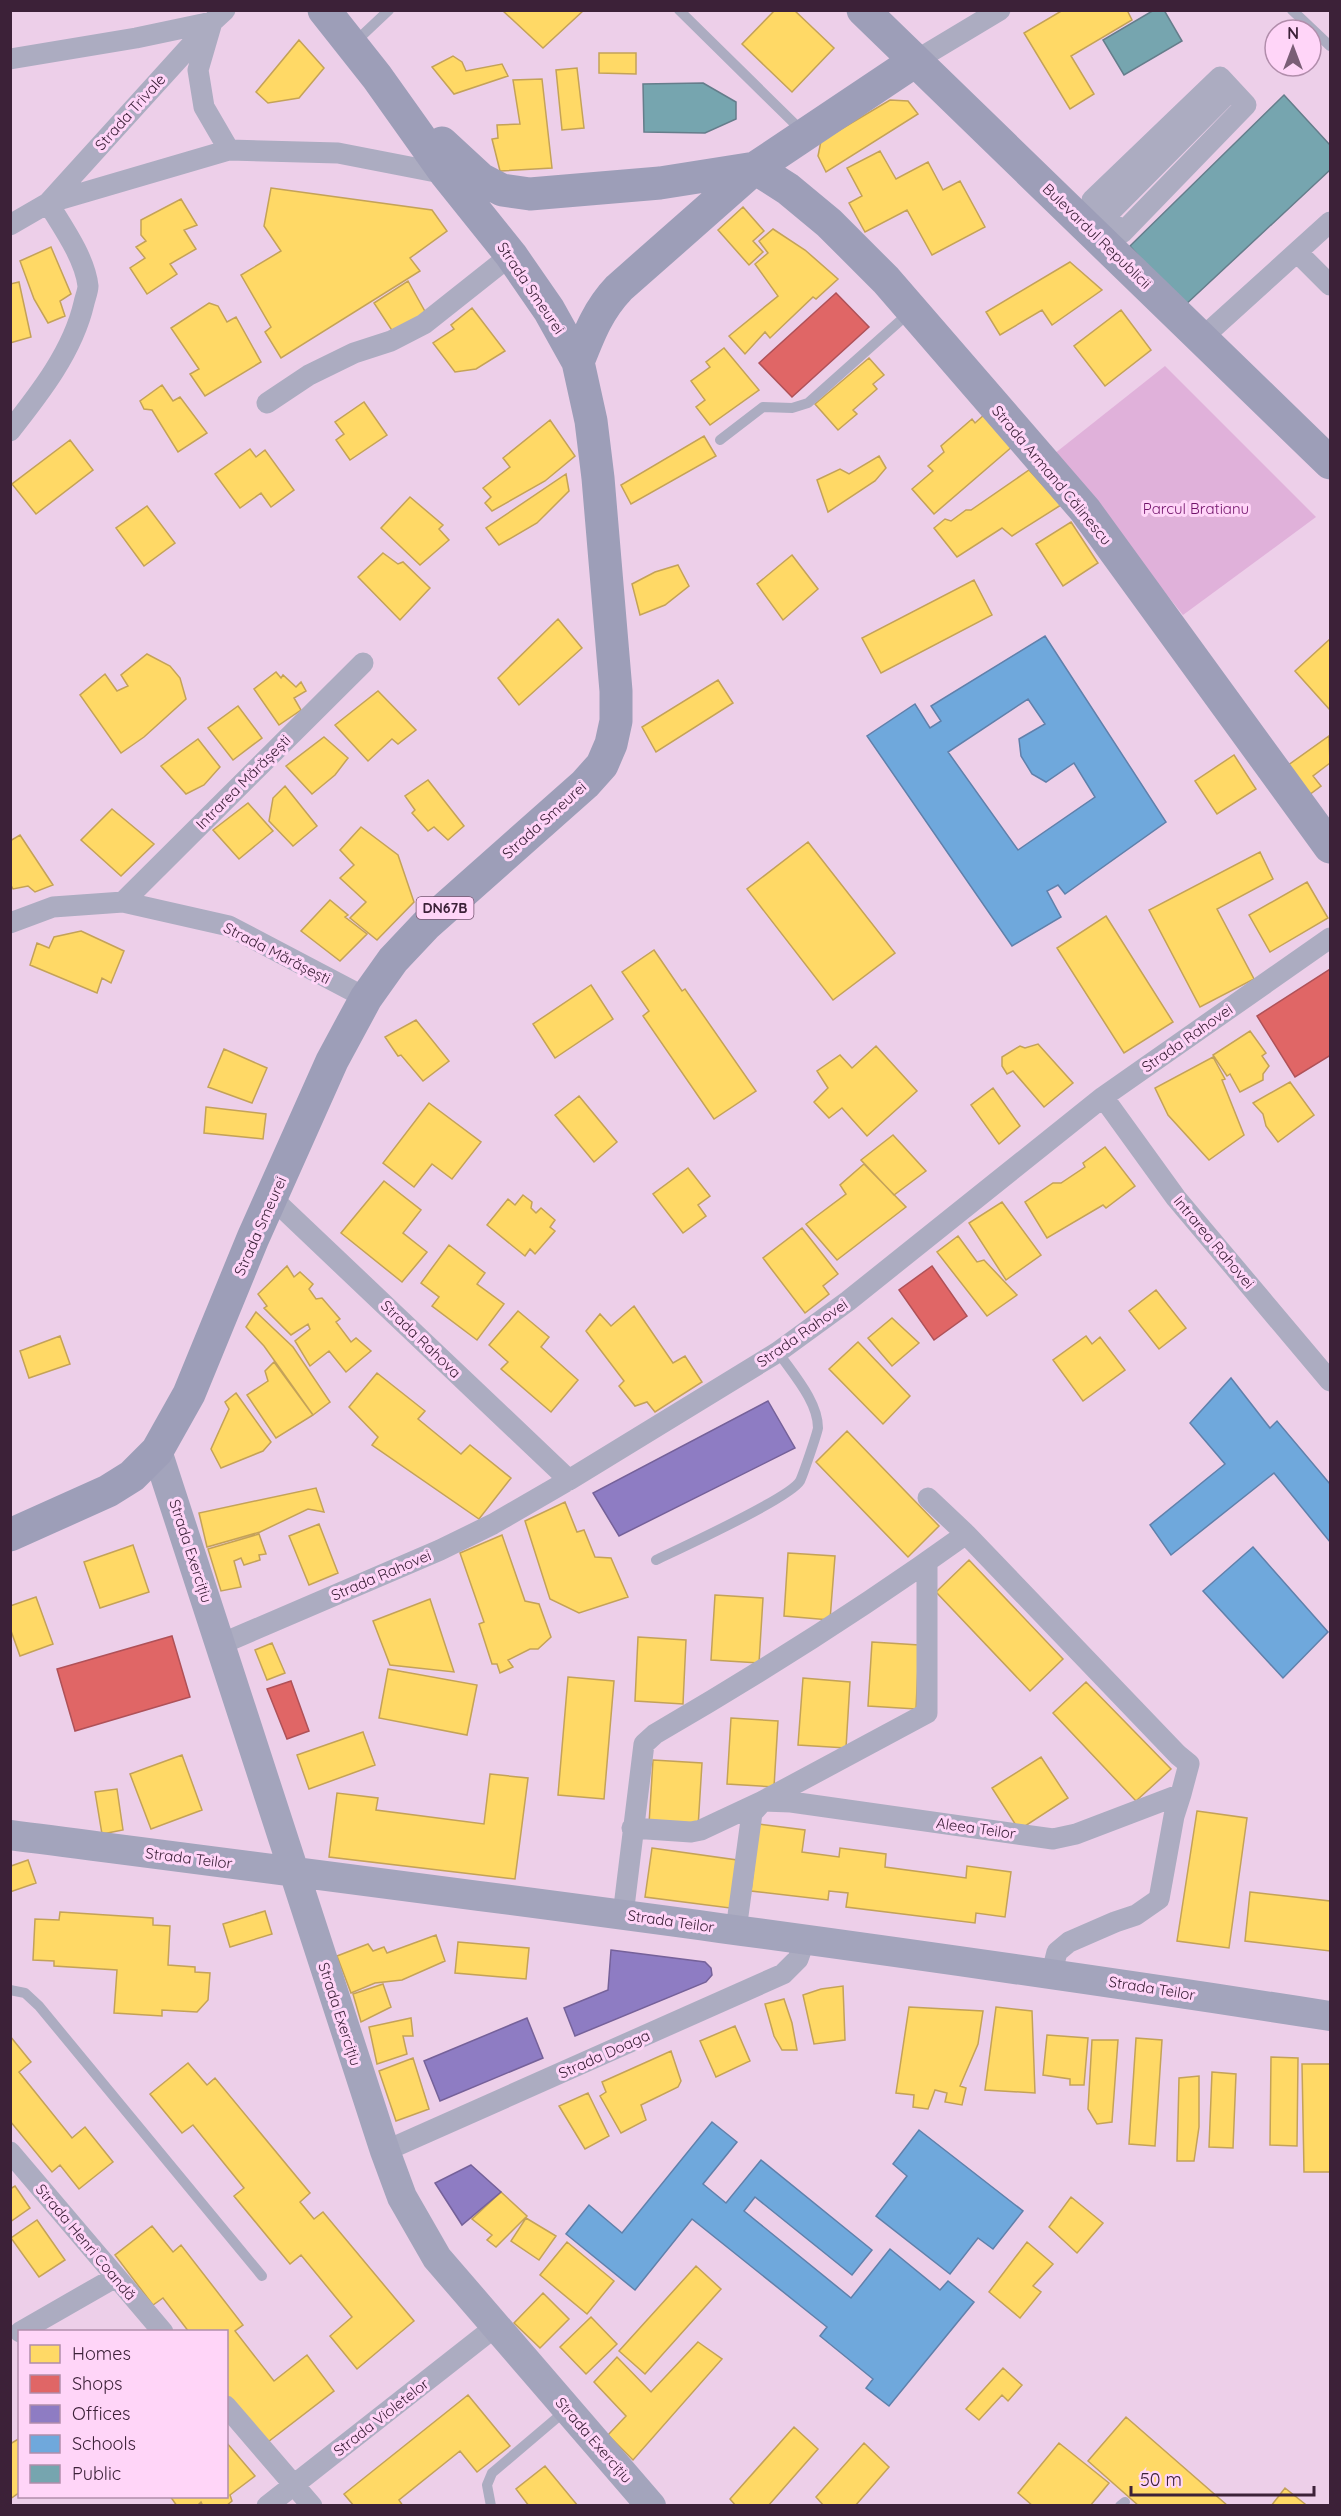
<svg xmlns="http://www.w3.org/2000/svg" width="1341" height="2516" viewBox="0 0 1341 2516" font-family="Quicksand,sans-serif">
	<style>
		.green { fill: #e0b1da }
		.homes { fill: #ffd966; stroke: #c4a258; stroke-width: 1.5 }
		.shops { fill: #e06666; stroke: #af5158; stroke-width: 1.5 }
		.offices { fill: #8e7cc3; stroke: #756199; stroke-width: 1.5 }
		.schools { fill: #6fa8dc; stroke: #6080ab; stroke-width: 1.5; fill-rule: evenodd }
		.public { fill: #76a5af; stroke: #657d8b; stroke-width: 1.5 }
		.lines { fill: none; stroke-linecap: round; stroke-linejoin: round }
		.lane { stroke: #acacc1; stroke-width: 10 }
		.street { stroke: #acacc1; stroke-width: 21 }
		.secondary { stroke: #a3a4bc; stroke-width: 30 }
		.primary { stroke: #9d9eb8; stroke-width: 33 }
		.labels { text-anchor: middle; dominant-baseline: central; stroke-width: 6; stroke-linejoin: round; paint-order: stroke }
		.shield { fill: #ffd5f8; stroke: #765772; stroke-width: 1.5 }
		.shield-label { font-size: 14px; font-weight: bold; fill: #3c2138 }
		.street-label { font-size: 15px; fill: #3c2138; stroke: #ffd5f8 }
		.park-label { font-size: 15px; fill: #71116a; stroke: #ffd5f8 }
	</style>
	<rect width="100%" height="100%" fill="#edcfe9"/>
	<!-- green -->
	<path class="green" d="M1165,366L1316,517L1183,615L1054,454Z"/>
	<!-- homes -->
	<path class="homes" d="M502,10H584L543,48Z
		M775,10H794L834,48L792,92L742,44Z
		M1063,10H1127L1132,20L1071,56L1094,94L1070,109L1024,33Z
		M299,40L324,68L299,98L268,103L256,92Z
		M599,53H636V74L599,73Z
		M453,56L462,62L466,71L502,64L508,76L454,94L432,67Z
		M577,68L584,128L562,130L556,70Z
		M542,79L552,168L500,171L492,139L498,138L497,125L520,124L513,80Z
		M890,100L908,101L918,114L826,172L818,156L821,141Z
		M880,151L896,179L928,162L943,190L960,181L985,227L932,255L907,210L865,232L849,203L862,196L847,168Z
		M271,188L432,210L447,231L410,258L420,271L281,358L265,332L271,327L241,275L281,251L264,226Z
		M181,199L197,225L184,230L196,249L170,264L177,274L147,294L130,268L145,258L136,247L146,241L141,235V220Z
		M743,207L764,231L753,241L763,252L749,265L718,230Z
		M773,229L805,250L838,279L816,299L813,297L770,338L765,332L745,354L729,336L778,296L755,264L768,253L759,241Z
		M51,247L71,294L60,301L65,316L48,323L34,299L20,261Z
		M1070,262L1102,290L1052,325L1042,310L1000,335L986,312Z
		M408,281L427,315L395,335L374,303Z
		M19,282L31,337L10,343V284Z
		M209,303L218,306L227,322L236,317L261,362L205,396L190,374L199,369L171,328Z
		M472,308L505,351L476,369L455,372L433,343L454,329L451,325Z
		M1121,310L1151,350L1105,386L1074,346Z
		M724,348L759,390L710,425L696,407L705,400L691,381L710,367L706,362Z
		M869,358L884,375L873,384L877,389L853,410L857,414L838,430L815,404Z
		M162,385L173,401L180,397L207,433L178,452L152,410L144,409L140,401Z
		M364,402L387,435L350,460L336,440L344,434L335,422Z
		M985,414L1013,446L934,514L912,489L933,471L928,466L944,452L941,446L972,419L975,423Z
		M550,420L575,456L545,481L492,511L485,503L491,497L483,488L510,467L503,458Z
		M704,436L716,456L631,504L621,485Z
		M70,440L93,470L36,514L12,484Z
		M250,449L256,457L265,450L294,490L271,507L261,493L240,508L215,474Z
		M879,456L886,468L875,481L828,512L817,480L840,469L849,474Z
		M1029,470L1061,505L1012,536L1002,528L957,557L934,528L945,519L951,521L966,510H971Z
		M566,474L569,491L537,523L499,545L486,528Z
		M410,497L443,525L439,529L449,540L420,565L381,528Z
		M147,506L175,543L144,566L116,528Z
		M1071,522L1098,563L1063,586L1036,544Z
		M383,553L398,564L403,562L430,588L400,620L358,577Z
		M792,555L818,589L783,620L757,584Z
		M678,565L689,586L665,605L640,615L632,584L655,572Z
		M974,580L992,615L881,673L862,638Z
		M558,619L582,648L519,705L498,678Z
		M1330,639V710L1295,671Z
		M147,654L170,666L180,678L186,699L144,737L121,753L80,695L105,674L117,691L128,686L121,675Z
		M276,672L281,678L283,675L296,687L301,682L306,691L294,698L301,710L279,725L254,689Z
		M718,680L733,703L656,752L642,727Z
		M378,691L416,730L398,744L392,739L368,761L335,725Z
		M238,706L262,738L233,760L208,728Z
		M1329,736L1330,763L1313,776L1321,786L1305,798L1284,768Z
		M324,737L348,758L335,775L312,794L286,766Z
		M198,739L220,767L204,785L186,794L161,766Z
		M1234,755L1256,789L1217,814L1195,781Z
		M428,780L464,826L448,840L434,827L428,831L412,813L415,810L405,796Z
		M285,786L317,826L293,846L269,821L273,798Z
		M248,803L273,831L239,859L213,830Z
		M112,809L154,844L121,876L81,840Z
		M361,827L398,855L414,902L377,940L350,918L366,902L340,878L354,865L340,850Z
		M20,835L53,885L35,892L28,886L13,889L10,884V841Z
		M808,842L895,953L833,1000L747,889Z
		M1260,852L1273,879L1217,909L1254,979L1200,1007L1149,910Z
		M1307,882L1328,918L1270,952L1249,915Z
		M330,900L348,915L345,917L367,934L340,961L301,931Z
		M1106,916L1173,1022L1124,1053L1057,948Z
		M81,931L124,951L111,983L102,978L97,993L30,965L37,943L49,948L54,937Z
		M654,950L682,991L685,989L756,1091L714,1119L643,1016L649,1011L622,972Z
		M591,985L613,1019L555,1058L533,1024Z
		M416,1020L449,1061L423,1081L401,1055L398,1056L385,1037Z
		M1250,1031L1266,1053L1262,1056L1269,1066L1263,1074V1080L1240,1092L1230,1074L1227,1076L1213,1055Z
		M1038,1044L1073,1083L1044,1107L1013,1071L1007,1074L1002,1066V1057L1020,1046L1025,1048Z
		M876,1046L917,1091L867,1136L842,1108L829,1118L814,1102L828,1088L817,1071L840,1055L852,1068Z
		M224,1049L267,1068L252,1103L208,1087Z
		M1213,1057L1225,1079L1222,1080L1244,1135L1209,1160L1168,1115L1155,1088Z
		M1290,1082L1314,1115L1278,1142L1266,1126L1263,1114L1253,1103Z
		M993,1088L1020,1126L999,1144L971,1105Z
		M579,1096L617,1142L594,1162L555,1115Z
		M429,1103L481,1142L452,1179L432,1164L414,1187L383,1163Z
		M206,1107L266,1114L263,1139L204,1133Z
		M893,1135L926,1171L894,1195L861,1160Z
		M1105,1147L1135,1186L1106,1208L1103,1205L1047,1238L1025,1202L1053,1183H1061L1085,1167L1083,1163Z
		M864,1164L906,1207L837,1260L806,1224L846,1194L840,1185Z
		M688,1168L710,1196L698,1205L706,1216L683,1233L653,1194Z
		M384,1181L421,1210L403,1233L427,1252L402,1282L341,1233Z
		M523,1195L532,1202L531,1208L536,1213L541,1208L555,1220L550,1227L555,1231L535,1254L530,1249L525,1256L487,1225L508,1199L515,1205Z
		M1002,1202L1041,1255L1006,1280L969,1223Z
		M802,1228L838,1274L823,1286L829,1294L805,1313L763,1258Z
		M958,1236L977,1262L984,1260L1017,1295L987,1316L937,1252Z
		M449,1245L485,1273L477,1284L504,1304L477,1340L432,1306L439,1297L421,1283Z
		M287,1266L294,1277L300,1272L313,1284L309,1289L316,1299L322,1298L340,1319L336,1322L351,1342L356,1338L371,1351L346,1372L329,1351L310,1366L295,1341L310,1329L308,1324L291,1335L264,1308L267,1306L258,1294Z
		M1156,1290L1186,1328L1159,1349L1129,1311Z
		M634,1306L673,1363L685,1356L702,1382L655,1412L647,1402L635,1406L619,1386L624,1381L586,1331L600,1314L611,1326Z
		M518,1311L549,1337L541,1347L578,1380L551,1412L501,1369L508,1362L489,1345Z
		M256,1312L293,1347L330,1402L313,1415L264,1346L246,1327Z
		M892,1318L919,1343L892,1366L868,1338Z
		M60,1336L70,1364L29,1378L20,1351Z
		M1086,1336L1092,1344L1100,1337L1125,1370L1083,1401L1053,1360Z
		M858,1342L910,1396L883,1424L829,1369Z
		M274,1362L313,1415L276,1438L247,1395L268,1381L265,1371Z
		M377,1373L425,1411L418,1419L461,1454L470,1445L511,1478L479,1519L372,1445L378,1437L349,1407Z
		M236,1393L271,1442L263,1451L221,1468L211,1449L229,1409L225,1402Z
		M847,1431L939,1526L908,1557L816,1462Z
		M316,1488L324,1512L308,1509L260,1532L207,1547L199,1513Z
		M565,1502L577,1532L584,1530L595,1557L611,1558L628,1597L579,1613L550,1599L525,1521Z
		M319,1524L338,1573L309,1585L289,1536Z
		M259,1534L266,1554L259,1555L260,1560L244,1565L241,1558L234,1561L241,1587L221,1591L208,1549Z
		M502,1535L525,1601L539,1604L551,1637L538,1649H530L508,1660L513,1667L500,1673L497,1664H492L479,1624L484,1622L460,1553Z
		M133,1545L149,1592L100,1608L84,1562Z
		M788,1553L835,1556L830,1620L784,1616Z
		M969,1560L1063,1659L1030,1691L936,1592Z
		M715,1595L763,1598L759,1663L711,1660Z
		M36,1597L53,1644L20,1656L10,1628V1606Z
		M430,1599L454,1672L390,1665L373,1621Z
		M638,1637L686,1640L683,1704L635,1701Z
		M872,1642L919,1645L916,1709L868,1706Z
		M272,1643L285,1673L267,1680L255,1650Z
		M388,1669L477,1685L467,1735L379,1718Z
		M568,1677L614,1681L604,1799L558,1795Z
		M803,1678L850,1682L846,1748L798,1745Z
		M1086,1682L1171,1769L1136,1801L1053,1713Z
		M731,1718L778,1721L774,1787L727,1784Z
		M363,1732L375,1765L309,1789L297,1755Z
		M182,1755L202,1810L151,1829L130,1774Z
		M1041,1757L1068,1798L1019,1830L992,1788Z
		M653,1760L702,1763L698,1828L649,1824Z
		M490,1774L528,1778L515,1879L329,1857L337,1793L378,1798L376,1810L484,1824Z
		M117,1789L123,1830L102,1834L95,1792Z
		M1197,1811L1247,1818L1229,1948L1177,1941Z
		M759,1824L805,1830L802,1852L839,1857L840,1848L886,1854L885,1867L966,1878L967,1866L1011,1872L1005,1917L976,1913L975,1923L846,1907L848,1893L829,1891L828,1900L751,1891Z
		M652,1848L737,1860L730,1908L645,1897Z
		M28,1860L36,1883L10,1892V1864L11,1866Z
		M1250,1892L1330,1901V1951L1245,1941Z
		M265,1911L272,1934L230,1947L223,1924Z
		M60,1912L153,1918V1925L170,1926L168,1965L195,1967V1972L210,1973L208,2000L197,2012L162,2010V2016L114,2013L117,1970L54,1966V1961L33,1960L35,1919L59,1920Z
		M436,1935L445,1961L402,1980L375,1983L351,1993L337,1956L368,1944L373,1951L384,1947L387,1953Z
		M458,1942L529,1948L526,1979L455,1973Z
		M383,1984L391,2007L361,2022L353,1994Z
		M843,1986L845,2040L814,2044L803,1995L821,1989Z
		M784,1999L792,2023L797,2050H782L774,2036L765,2004Z
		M909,2007L983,2011L978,2044L960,2086L966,2088L962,2105L945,2102L947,2093L935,2090L928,2109L913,2107L914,2095L896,2093Z
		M996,2007L1032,2011L1035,2093L985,2090Z
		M411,2018L413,2036H403L407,2054L377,2064L369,2027Z
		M735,2026L750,2061L716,2077L700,2041Z
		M1047,2035L1088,2038L1084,2085H1070V2079L1043,2075Z
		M10,2036L31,2062L19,2072L72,2138L85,2127L113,2162L79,2189L60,2165L52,2172L10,2121Z
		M1136,2038L1162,2040L1155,2146L1129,2144Z
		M1092,2040H1118L1112,2122L1097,2124L1088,2109Z
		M671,2051L681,2081L678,2087L641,2105L646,2120L621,2133L600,2096L606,2092L602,2082Z
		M1271,2057L1298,2058L1297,2146L1270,2145Z
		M413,2058L429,2109L396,2121L379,2071Z
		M188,2063L207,2085L215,2078L310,2193L300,2202L314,2219L323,2212L414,2321L357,2369L330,2336L352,2317L301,2255L290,2264L234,2196L244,2188L193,2125L182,2133L150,2094Z
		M1302,2064H1330V2172H1304Z
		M1212,2072L1236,2074L1233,2148L1209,2147Z
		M1199,2076V2127L1194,2161H1177L1179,2078Z
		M588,2093L609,2136L585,2149L559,2106Z
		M15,2186L30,2208L10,2222V2189Z
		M501,2192L527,2216L496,2247L487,2240L492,2235L472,2219Z
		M1071,2197L1103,2223L1077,2253L1049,2227Z
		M526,2218L556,2236L539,2260L511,2241Z
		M37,2220L65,2260L39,2277L11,2238Z
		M152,2226L173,2252L181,2245L243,2325L235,2331L274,2381L307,2355L334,2391L264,2445L226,2397V2332H189L163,2298L153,2305L115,2255Z
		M567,2242L614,2281L587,2314L540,2275Z
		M1027,2242L1053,2264L1033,2286L1041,2292L1020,2318L989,2292Z
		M696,2266L721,2289L645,2374L619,2351Z
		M543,2293L569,2319L540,2348L514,2323Z
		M591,2317L617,2344L586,2374L560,2347Z
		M698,2342L722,2359L633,2460L608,2435L626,2416L594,2382L617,2357L651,2392Z
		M1003,2368L1022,2385L1008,2401L1002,2395L979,2420L966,2409Z
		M468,2395L510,2446L477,2472L460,2451L399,2500L403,2506H354L344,2494Z
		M1126,2417L1228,2506H1139L1088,2461Z
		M794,2427L818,2449L768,2506H736L730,2499Z
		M20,2438V2492L10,2499V2444Z
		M226,2442L255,2476L230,2495L232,2501L226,2506H203L201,2502L197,2506H177L170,2496H226Z
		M864,2443L889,2467L855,2506H824L816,2497Z
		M1059,2443L1109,2483L1090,2506H1033L1018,2493Z
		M545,2466L578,2506H529L516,2489Z
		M1285,2488L1305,2504L1303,2506H1271Z"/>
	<!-- shops -->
	<path class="shops" d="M836,293L869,327L792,397L759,363Z
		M1330,969V1058L1329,1056L1295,1077L1257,1016Z
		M932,1266L967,1316L934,1340L899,1290Z
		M172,1636L190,1697L75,1731L57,1669Z
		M291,1681L309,1731L287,1739L267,1689Z"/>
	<!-- offices -->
	<path class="offices" d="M768,1401L795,1448L619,1536L593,1493Z
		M611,1950L705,1962L711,1968L712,1975L706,1982L575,2036L564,2008L608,1990Z
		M527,2018L543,2058L440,2101L424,2061Z
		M471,2165L501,2192L462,2225L435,2183Z"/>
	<!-- schools -->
	<path class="schools" d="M1045,636L1166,822L1065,894L1058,885L1047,891L1061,917L1012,946L867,736L915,704L930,728L941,721L931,706ZM1028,699L1045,724L1019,739L1021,756L1032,774L1046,782L1074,763L1095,797L1018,850L948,752Z
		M1231,1378L1270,1428L1277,1421L1330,1484V1542L1274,1473L1171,1555L1150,1525L1225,1464L1190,1423Z
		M1253,1547L1328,1632L1283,1678L1203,1591Z
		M712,2122L737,2142L703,2184L726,2203L761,2160L872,2250L852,2275L755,2197L744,2211L851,2298L890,2249L940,2290L948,2281L974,2302L889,2406L866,2388L873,2379L820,2336L827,2327L692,2219L635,2290L566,2234L589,2205L622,2233Z
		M919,2130L1023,2211L993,2249L978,2238L950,2274L876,2216L907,2176L893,2164Z"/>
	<!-- public -->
	<path class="public" d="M1154,10H1164L1182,41L1124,75L1103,40Z
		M703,83L736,102V119L705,133L644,132L643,84Z
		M1284,95L1330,145V170L1183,307L1130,246Z"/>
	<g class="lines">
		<!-- lane -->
		<path class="lane" d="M679,10L803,132
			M1292,10L1330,46
			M354,43L389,10
			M720,440L763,407L792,408L808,403L910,312
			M656,1560C681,1548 790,1498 800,1481C803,1475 817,1434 818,1428C818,1401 792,1373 778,1352
			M10,1990L25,1993L39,2006L262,2276
			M491,2506L487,2485L492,2473L565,2411
			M1120,2506L1125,2502"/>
		<!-- street -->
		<path class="street" d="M10,59L136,38L212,22L198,70L204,107L229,150
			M915,61L1000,10
			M1220,77L1246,105L1122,233L1092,200Z
			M1106,216L1231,90
			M10,225L48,203L212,22L225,10
			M1298,253L1330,285
			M1202,338L1330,222
			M267,403L309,375L354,353L391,341L424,324L511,255
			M10,431C40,393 73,351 84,303C85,298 88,291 88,286C85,258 62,226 48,203L229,150L338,153L446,174
			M123,902L363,663
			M10,923L53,907L123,902L229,926L366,998
			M1103,1097L1176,1198L1330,1381
			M272,1198L569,1480
			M221,1644L440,1550L493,1524L569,1480L778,1352L848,1301L1103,1097L1330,938
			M632,1828L691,1832L701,1830L763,1801L927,1713V1562
			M623,1915L644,1744L655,1734C762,1672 866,1606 966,1534
			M736,1930L752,1813L763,1801L791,1802L1053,1839L1076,1834L1181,1794L1189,1764L1178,1755L966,1534L928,1498
			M1052,1972L1057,1952L1069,1942L1115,1922L1136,1915L1159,1899L1174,1816L1181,1794
			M385,2151L783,1974L798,1959L805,1939
			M10,2152L163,2332
			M20,2332L116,2277
			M226,2406L312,2506
			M267,2506L495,2327"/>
		<!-- secondary -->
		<path class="secondary" d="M157,1451L385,2151L402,2197L437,2258L651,2506
			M10,1835C451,1892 892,1948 1330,2016"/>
		<!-- primary -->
		<path class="primary" d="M863,10L1330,463
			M442,143L481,179L502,190L530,194L660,183L755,168
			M755,168L788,189L829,223L886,280L1085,510L1330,847
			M578,362C589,334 598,310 619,288L755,168L915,61
			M10,1535L108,1491L132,1476L157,1451L189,1394L253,1238L332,1061L366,998L393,960L426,925L585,784L602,765L611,744L616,721V691L598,478L591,421L578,362L549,310L511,255L446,174L377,77L324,10"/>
	</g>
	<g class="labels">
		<!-- shield labels -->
		<rect class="shield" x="416.5" y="897" width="57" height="22" rx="4.5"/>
		<g class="shield-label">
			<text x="445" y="908">DN67B</text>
		</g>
		<!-- street labels -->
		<g class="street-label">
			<text transform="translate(130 112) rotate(-48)">Strada Trivale</text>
			<text transform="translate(1097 236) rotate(44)">Bulevardul Republicii</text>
			<text transform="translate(531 288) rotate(56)">Strada Smeurei</text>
			<text transform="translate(1052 475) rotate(50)">Strada Armand Călinescu</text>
			<text transform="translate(243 782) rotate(-45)">Intrarea Mărășești</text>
			<text transform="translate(544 820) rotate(-42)">Strada Smeurei</text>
			<text transform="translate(277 953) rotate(27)">Strada Mărășești</text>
			<text transform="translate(1187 1038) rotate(-35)">Strada Rahovei</text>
			<text transform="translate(260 1226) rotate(-66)">Strada Smeurei</text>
			<text transform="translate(1214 1242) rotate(50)">Intrarea Rahovei</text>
			<text transform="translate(802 1333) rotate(-35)">Strada Rahovei</text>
			<text transform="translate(421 1339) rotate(44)">Strada Rahova</text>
			<text transform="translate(191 1551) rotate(72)">Strada Exercițiu</text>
			<text transform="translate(381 1575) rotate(-23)">Strada Rahovei</text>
			<text transform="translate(976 1828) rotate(8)">Aleea Teilor</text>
			<text transform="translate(189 1858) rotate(7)">Strada Teilor</text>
			<text transform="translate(671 1921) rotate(8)">Strada Teilor</text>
			<text transform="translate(1152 1988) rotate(9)">Strada Teilor</text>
			<text transform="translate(340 2014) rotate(72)">Strada Exercițiu</text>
			<text transform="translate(604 2054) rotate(-24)">Strada Doaga</text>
			<text transform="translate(86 2242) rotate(50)">Strada Henri Coandă</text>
			<text transform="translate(381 2417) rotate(-38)">Strada Violetelor</text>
			<text transform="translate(594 2440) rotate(49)">Strada Exercițiu</text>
		</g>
		<!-- park labels -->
		<g class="park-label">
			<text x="1196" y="508">Parcul Bratianu</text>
		</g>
	</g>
	<!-- border -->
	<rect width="1341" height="2516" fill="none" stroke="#3c2138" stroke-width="24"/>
	<!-- legend -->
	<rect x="18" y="2330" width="210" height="168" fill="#ffd5f8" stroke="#b18dab" stroke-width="1.5"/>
	<rect x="30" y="2345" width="30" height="18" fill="#ffd966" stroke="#b18dab" stroke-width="1.5"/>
	<text x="72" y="2360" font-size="18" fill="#3c2138">Homes</text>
	<rect x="30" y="2375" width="30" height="18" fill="#e06666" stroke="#b18dab" stroke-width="1.5"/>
	<text x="72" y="2390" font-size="18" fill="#3c2138">Shops</text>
	<rect x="30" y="2405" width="30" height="18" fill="#8e7cc3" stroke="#b18dab" stroke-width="1.5"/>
	<text x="72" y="2420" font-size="18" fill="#3c2138">Offices</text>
	<rect x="30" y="2435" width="30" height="18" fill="#6fa8dc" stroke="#b18dab" stroke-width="1.5"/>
	<text x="72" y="2450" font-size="18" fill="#3c2138">Schools</text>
	<rect x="30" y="2465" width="30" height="18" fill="#76a5af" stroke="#b18dab" stroke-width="1.5"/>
	<text x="72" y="2480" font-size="18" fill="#3c2138">Public</text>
	<!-- north arrow -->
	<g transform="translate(1293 48)"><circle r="28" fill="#ffd5f8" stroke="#b18dab" stroke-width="1.5"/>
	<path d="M0-4.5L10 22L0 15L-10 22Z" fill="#7a5e76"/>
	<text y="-9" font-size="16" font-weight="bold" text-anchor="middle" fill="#3c2138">N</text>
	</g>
	<!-- scale -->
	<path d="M1131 2486v9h183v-9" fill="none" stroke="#3c2138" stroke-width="3"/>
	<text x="1140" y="2486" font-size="18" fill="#3c2138" stroke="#ffd5f8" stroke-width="4.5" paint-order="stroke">50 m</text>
</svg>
